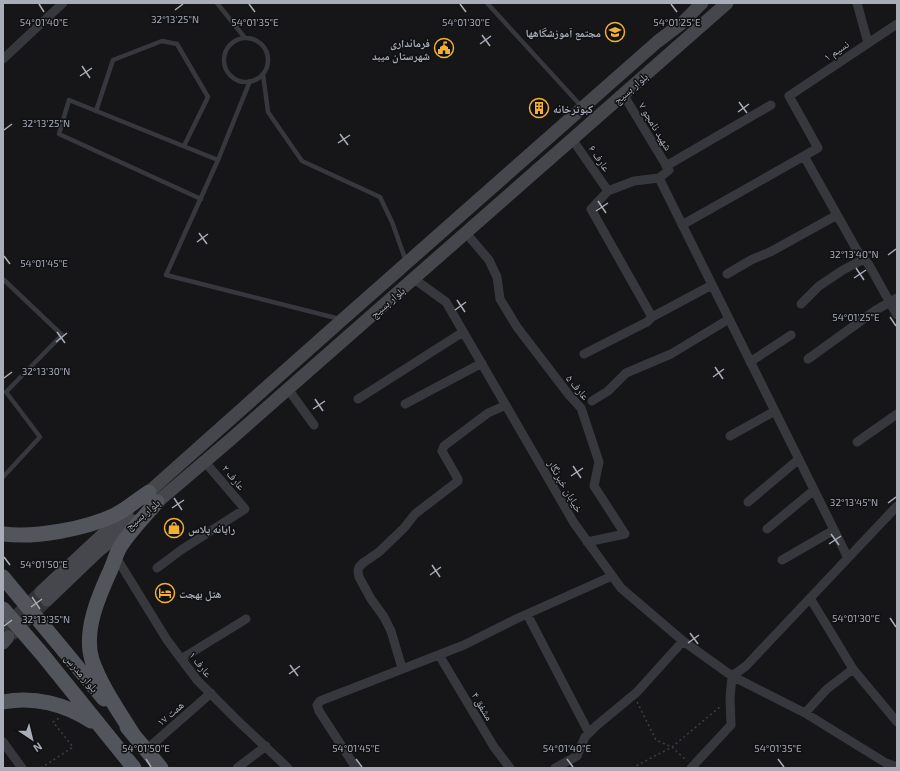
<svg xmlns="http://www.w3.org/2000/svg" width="900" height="771" viewBox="0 0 900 771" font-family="'Exo 2','Noto Naskh Arabic',sans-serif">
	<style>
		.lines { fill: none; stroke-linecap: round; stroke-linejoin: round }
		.secondary-tunnel { stroke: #333438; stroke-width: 13; stroke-dasharray: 13 6; stroke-linecap: butt }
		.path { stroke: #3d3f44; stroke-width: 1.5; stroke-dasharray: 2 3; stroke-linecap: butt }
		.lane { stroke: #37383d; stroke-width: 4.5 }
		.street { stroke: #37383d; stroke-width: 9 }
		.secondary { stroke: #45474d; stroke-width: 13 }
		.primary { stroke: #53555c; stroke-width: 15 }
		.ticks { fill: none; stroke: #a8adb8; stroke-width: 1.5 }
		.labels { text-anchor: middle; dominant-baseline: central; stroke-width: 3; stroke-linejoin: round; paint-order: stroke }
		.poi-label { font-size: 11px; font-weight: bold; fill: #a8adb8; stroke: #111113; text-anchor: start }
		.street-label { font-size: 11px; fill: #a8adb8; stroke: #111113 }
		.ticks-label { font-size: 10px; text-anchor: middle; fill: #a8adb8; stroke: #111113; stroke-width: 3; stroke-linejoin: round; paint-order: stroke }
	</style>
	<rect width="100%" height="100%" fill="#161618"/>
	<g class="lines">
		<!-- secondary-tunnel -->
		<path class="secondary-tunnel" d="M3,629L41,592
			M11,635L47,600"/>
		<!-- path -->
		<path class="path" d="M637,702L656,740L672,747L687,761
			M41,768L73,747L53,722L59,718
			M632,768L672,747L721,706"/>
		<!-- lane -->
		<path class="lane" d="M217,3L245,38
			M487,3L582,107
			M224 60a22 22 0 1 1 44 0a22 22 0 1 1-44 0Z
			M263,74L268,112L302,161L380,197L392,222L406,261
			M250,81L218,160L166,275L340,319
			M96,111L113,60L162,41L177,44L208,97L184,146
			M201,199L59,134L69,100L218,160
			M3,279L62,335L6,392L40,437L3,477"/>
		<!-- street -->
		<path class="street" d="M857,3L868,43
			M3,59L63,3
			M623,94L669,170L659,178L848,558
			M572,139L608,191
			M804,156L858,252L869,265L897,315
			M666,166L771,105
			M682,225L818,148L789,96L897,24
			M466,233L489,260L497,277L500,299L517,327L569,395L581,408L599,462L594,486L625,534L587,542
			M727,274L751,260L772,251L837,215
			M414,279L446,302L574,523L621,588L683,641L732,676L805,713L886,763L897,767
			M801,304L819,286L843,270L864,259
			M652,317L591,209L608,191L634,181L659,178
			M584,354L647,322L652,317L712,285
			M808,359L876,310L897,298
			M750,362L791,335
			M288,389L314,425
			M358,399L463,332
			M592,401L608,391L626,373L671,354L729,319
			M405,404L482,363
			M730,436L775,411
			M857,442L897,414
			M748,502L799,459
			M767,529L814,490
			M116,557L167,640L197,680L238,721L288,768
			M782,560L834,530
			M157,568L181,550L245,509L205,462
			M810,598L853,669L897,722
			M527,614L589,733
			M439,655L494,747L510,768
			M181,659L246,619
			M402,668L391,631L384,617L371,599L359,577L358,571L359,567L363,563L379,552L404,528L415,514L458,481V479L442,451L444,446L488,413L506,405
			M805,713L827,689L853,669
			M3,742L22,768
			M146,750L211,693
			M237,768L266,746
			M356,768L319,711L317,705L320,701L464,645L516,619L612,576
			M555,768L577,756L585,737L596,726L637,692L683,641
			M691,768L731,725L730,698L732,676L746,666L897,506"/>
		<!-- secondary -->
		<path class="secondary" d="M142,498L342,320L657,42L682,23L702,3
			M149,509L230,440L727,3
			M41,592L127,512
			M47,600L96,553L134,521
			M3,643L8,637"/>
		<!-- primary -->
		<path class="primary" d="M3,534C36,538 85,529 115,515C127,509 138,499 149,492
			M3,577L104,699
			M3,609L42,654L134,768
			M3,702C34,696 65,704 91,721
			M127,727L161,768
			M133,734C118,710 101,686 92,660C83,631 99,595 111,569C114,562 116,554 120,547C130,531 145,516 157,502"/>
	</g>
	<!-- ticks -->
	<path class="ticks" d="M39,4L44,12M249,4L255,12M460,4L466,12M671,4L677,12M175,10L183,4M482,35L490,46M480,44L491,36M82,66L90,78M80,76L92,68M739,102L747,113M738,112L749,104M4,130L12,124M340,134L348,145M338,143L350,135M598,201L606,213M596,211L608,203M199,233L207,244M197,242L208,234M888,255L896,249M4,256L10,264M856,268L864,280M854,278L866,270M457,300L465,312M455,310L466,302M890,317L896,326M57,332L65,343M56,342L67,333M715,367L723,379M713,377L724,369M4,378L12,372M315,399L323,411M313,409L325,401M573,466L581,478M571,476L583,468M174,498L182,510M888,503L896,497M172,508L184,500M831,534L839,545M829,544L841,536M4,557L10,565M432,565L440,577M430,575L441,567M32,597L40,609M31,607L42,599M890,618L896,627M4,626L12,620M690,633L698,644M688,643L699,635M290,665L298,676M289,674L300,666M146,759L151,767M356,759L362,767M567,759L573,767M778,759L784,767"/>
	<!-- icons -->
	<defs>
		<symbol id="school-ring" viewBox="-11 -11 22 22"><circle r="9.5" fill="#111113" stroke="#f2b134" stroke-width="1.5"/><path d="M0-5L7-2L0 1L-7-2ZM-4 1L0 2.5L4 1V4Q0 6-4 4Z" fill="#f2b134"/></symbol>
		<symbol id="civic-ring" viewBox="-11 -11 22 22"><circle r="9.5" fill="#111113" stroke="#f2b134" stroke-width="1.5"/><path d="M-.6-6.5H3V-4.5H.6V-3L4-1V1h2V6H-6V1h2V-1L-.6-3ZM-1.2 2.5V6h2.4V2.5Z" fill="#f2b134"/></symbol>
		<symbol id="building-ring" viewBox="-11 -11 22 22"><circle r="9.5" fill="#111113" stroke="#f2b134" stroke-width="1.5"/><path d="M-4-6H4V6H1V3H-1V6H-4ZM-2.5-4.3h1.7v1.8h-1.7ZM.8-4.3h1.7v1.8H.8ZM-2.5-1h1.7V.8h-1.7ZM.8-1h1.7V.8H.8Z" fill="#f2b134"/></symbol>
		<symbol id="shop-ring" viewBox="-11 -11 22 22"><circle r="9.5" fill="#111113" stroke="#f2b134" stroke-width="1.5"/><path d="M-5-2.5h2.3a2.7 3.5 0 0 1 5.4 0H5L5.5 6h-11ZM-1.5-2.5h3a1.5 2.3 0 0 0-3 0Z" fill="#f2b134"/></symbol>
		<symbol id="hotel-ring" viewBox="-11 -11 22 22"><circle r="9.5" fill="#111113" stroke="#f2b134" stroke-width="1.5"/><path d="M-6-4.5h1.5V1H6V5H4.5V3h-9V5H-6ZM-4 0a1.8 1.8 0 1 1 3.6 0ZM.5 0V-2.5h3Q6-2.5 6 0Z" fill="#f2b134"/></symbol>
	</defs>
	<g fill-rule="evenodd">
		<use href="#school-ring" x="604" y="21" width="22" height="22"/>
		<use href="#civic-ring" x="433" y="37" width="22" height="22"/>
		<use href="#building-ring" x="528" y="97" width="22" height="22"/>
		<use href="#shop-ring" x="163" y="517" width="22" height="22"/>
		<use href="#hotel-ring" x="154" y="582" width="22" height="22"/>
	</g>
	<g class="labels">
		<!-- poi labels -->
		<g class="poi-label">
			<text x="601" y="32" text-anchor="end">مجتمع آموزشگاهها</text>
			<text x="430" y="42" text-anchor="end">فرمانداری<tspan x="430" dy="13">شهرستان میبد</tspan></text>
			<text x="553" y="108">کبوترخانه</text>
			<text x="188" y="528">رایانه پلاس</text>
			<text x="179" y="593">هتل بهجت</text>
		</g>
		<!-- street labels -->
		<g class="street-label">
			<text transform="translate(836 50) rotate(-34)">نسیم ۱</text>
			<text transform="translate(630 88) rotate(-41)">بلوار بسیج</text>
			<text transform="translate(656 126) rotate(59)">شهید نامجو ۷</text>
			<text transform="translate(600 158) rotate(55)">عارف ۶</text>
			<text transform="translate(387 302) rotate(-41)">بلوار بسیج</text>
			<text transform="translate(578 387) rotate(50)">عارف ۵</text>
			<text transform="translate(234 477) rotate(50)">عارف ۲</text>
			<text transform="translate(566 486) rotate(60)">خیابان خبرنگار</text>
			<text transform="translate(142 514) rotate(-40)">بلوار بسیج</text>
			<text transform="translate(201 664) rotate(51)">عارف ۱</text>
			<text transform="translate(82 673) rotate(50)">بلوار مدرس</text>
			<text transform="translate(483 706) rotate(59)">مشفق ۴</text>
			<text transform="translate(170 713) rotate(-41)">همت ۱۷</text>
		</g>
	</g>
	<g class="ticks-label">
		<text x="175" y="23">32°13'25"N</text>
		<text x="44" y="26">54°01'40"E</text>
		<text x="255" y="26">54°01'35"E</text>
		<text x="466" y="26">54°01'30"E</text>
		<text x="677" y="26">54°01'25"E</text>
		<text x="46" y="127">32°13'25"N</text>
		<text x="854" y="258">32°13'40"N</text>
		<text x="44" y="267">54°01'45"E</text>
		<text x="856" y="321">54°01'25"E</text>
		<text x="46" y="375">32°13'30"N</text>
		<text x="854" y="506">32°13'45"N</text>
		<text x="44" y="568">54°01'50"E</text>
		<text x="856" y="622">54°01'30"E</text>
		<text x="46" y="623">32°13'35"N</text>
		<text x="146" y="752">54°01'50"E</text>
		<text x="356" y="752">54°01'45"E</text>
		<text x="567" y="752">54°01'40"E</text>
		<text x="778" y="752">54°01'35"E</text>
	</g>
	<!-- border -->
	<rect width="900" height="771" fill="none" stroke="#a8adb8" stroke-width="8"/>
	<!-- north arrow -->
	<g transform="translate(32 739) rotate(145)" stroke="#111113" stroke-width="3" paint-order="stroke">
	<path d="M0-3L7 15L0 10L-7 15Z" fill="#a8adb8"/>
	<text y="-6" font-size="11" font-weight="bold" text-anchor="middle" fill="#a8adb8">N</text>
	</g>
</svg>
